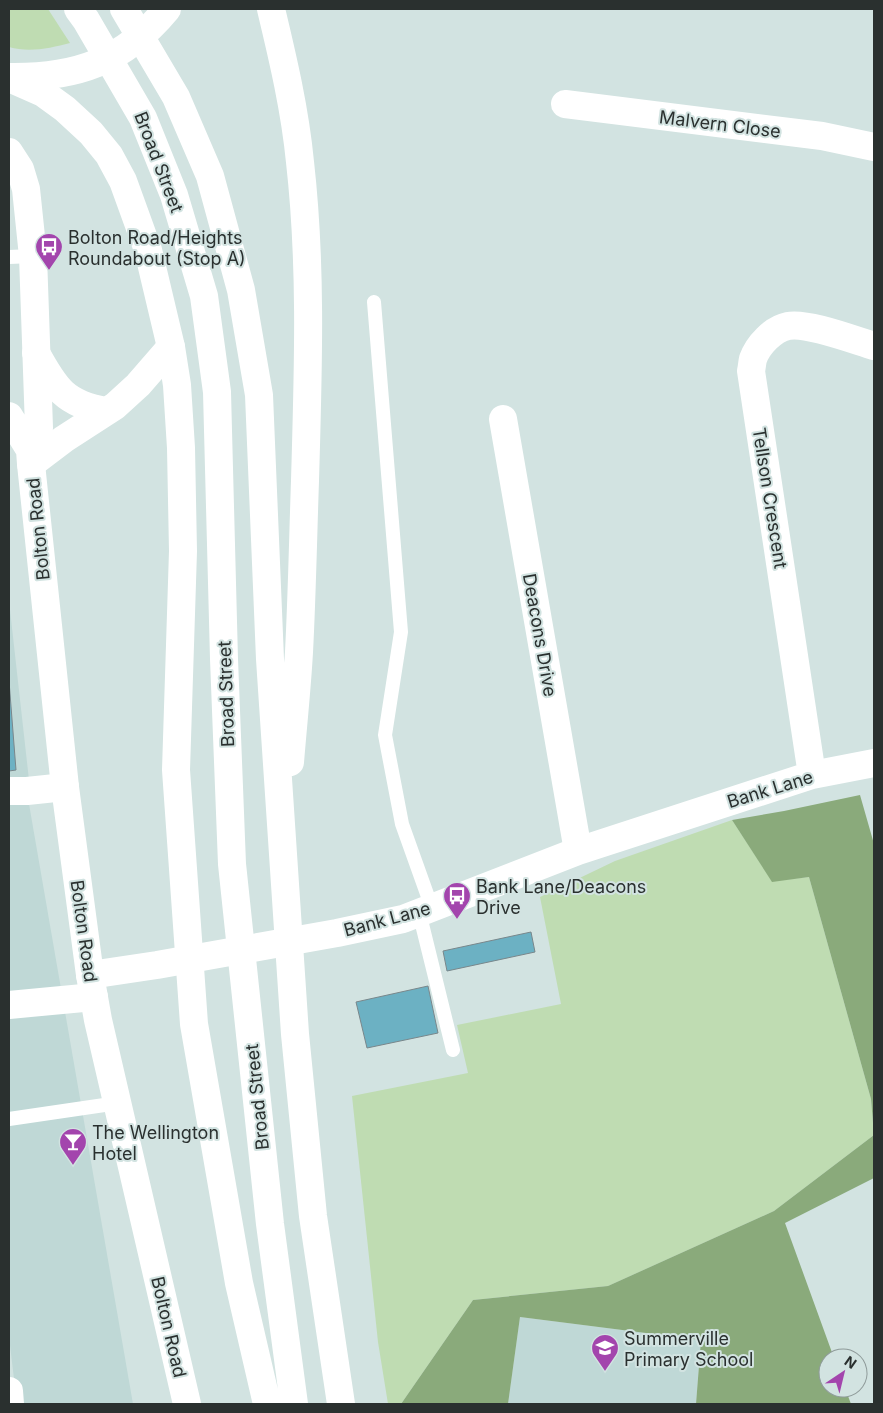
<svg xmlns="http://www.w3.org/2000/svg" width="883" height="1413" viewBox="0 0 883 1413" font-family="Inter,sans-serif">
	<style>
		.built { fill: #bfd8d6 }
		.green { fill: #bfdcb2 }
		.forest { fill: #8aaa7b }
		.building { fill: #6cb1c3; stroke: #79878b }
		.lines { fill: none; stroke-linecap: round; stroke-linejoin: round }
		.lane { stroke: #fff; stroke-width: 14 }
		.street { stroke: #fff; stroke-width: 28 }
		.secondary { stroke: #fff; stroke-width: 28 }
		.primary { stroke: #fff; stroke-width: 28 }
		.highway { stroke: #fff; stroke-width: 28 }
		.labels { text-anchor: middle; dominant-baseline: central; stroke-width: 4; stroke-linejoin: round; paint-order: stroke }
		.street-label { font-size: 18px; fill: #2a302f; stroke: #d2e3e1 }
		.poi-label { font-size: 18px; fill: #2a302f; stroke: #d2e3e1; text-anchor: start }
	</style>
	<rect width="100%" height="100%" fill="#d2e3e1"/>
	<!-- built -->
	<path class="built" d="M9,601L29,780H9Z
		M29,804L133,1404H17L9,1337V805Z
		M520,1317L701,1340L696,1404H508Z"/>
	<!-- green -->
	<path class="green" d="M9,9H48L70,43C51,48 29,53 9,47Z
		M732,820L772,881L809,877L871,1099L874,1135L774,1211L608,1286L473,1300L401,1404H388L378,1342L352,1096L468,1073L457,1025L561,1004L540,897L615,861Z"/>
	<!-- forest -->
	<path class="forest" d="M860,795L874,844V1178L785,1223L834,1358H828V1388H845L851,1404H696L701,1340L520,1317L508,1404H401L473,1300L608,1286L774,1211L874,1135L871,1099L809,877L772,882L732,820L784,811Z"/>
	<!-- building -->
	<path class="building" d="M9,681L16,770L9,771Z
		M531,932L535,952L447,971L443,951Z
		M428,986L438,1033L367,1048L356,1002Z"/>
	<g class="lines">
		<!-- lane -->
		<path class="lane" d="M9,257L33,256
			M374,302L401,632L385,735L402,824L432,908
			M419,912L453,1050
			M9,1119L118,1103"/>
		<!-- street -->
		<path class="street" d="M565,104L822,136L874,147
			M503,419L578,851
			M812,775L751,371C752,367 752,363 753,359C758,345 773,329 788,326C807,322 854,340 874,346
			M9,791H27L65,787
			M90,975L157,965L337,933L403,919L578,851L812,775L874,763
			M9,1005L94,997
			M9,1391L10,1404"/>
		<!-- secondary -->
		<path class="secondary" d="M9,152L20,169L26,189L33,256L39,428L30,450L31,464L65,787L90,975L98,1020L187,1404
			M9,416L30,450"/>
		<!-- primary -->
		<path class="primary" d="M9,77C76,78 123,62 167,9
			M36,353C55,388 65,404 106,411
			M31,464L64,439L115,406L138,385L171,347"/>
		<!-- highway -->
		<path class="highway" d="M78,9L86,20L143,118L174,195L204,296L217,392L224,659L232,864L270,1224L294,1404
			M124,9L176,97L210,176L241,290L259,395L270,659L295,1034L313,1216L341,1404
			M271,9C283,59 295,110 300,162C312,268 308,374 305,481C303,538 302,595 299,652C297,688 293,725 290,762
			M9,78L43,93L65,109L91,133L109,155L123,181L148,250L171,347L177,385L181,448L183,551L176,770L194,1024L239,1283L267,1404"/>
	</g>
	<!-- icons -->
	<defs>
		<symbol id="bus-pin" viewBox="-11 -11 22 30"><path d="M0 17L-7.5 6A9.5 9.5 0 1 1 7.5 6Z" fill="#a345ad" stroke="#d2e3e1"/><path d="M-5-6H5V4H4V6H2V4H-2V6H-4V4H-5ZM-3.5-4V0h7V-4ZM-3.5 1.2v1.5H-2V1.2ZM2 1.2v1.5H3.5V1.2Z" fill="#fff"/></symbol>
		<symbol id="bar-pin" viewBox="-11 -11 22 30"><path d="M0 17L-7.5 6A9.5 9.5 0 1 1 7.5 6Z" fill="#a345ad" stroke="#d2e3e1"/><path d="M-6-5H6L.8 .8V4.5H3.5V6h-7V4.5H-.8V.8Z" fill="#fff"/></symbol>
		<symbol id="school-pin" viewBox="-11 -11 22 30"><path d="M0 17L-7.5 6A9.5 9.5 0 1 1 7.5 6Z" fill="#a345ad" stroke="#d2e3e1"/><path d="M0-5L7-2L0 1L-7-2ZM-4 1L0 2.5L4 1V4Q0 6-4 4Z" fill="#fff"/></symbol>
	</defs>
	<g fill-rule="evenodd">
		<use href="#bus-pin" x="33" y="231" width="32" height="43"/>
		<use href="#bus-pin" x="441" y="880" width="32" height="43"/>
		<use href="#bar-pin" x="57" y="1126" width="32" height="43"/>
		<use href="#school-pin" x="589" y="1332" width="32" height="43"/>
	</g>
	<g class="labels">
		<!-- street labels -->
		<g class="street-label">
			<text transform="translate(720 124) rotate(7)">Malvern Close</text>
			<text transform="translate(159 162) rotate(69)">Broad Street</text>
			<text transform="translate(770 498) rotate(81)">Tellson Crescent</text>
			<text transform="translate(38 529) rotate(-96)">Bolton Road</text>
			<text transform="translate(540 635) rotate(80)">Deacons Drive</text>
			<text transform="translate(226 694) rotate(-92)">Broad Street</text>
			<text transform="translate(770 789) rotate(-17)">Bank Lane</text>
			<text transform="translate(387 919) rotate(-15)">Bank Lane</text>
			<text transform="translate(84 931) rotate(82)">Bolton Road</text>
			<text transform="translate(257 1097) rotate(-96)">Broad Street</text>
			<text transform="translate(169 1327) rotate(77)">Bolton Road</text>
		</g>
		<!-- poi labels -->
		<g class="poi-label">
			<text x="68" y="237">Bolton Road/Heights<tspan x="68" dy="21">Roundabout (Stop A)</tspan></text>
			<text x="476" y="886">Bank Lane/Deacons<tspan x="476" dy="21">Drive</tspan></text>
			<text x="92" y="1132">The Wellington<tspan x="92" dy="21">Hotel</tspan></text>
			<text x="624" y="1338">Summerville<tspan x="624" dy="21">Primary School</tspan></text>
		</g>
	</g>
	<!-- border -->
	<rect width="883" height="1413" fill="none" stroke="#2a302f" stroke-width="20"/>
	<!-- north arrow -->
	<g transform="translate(843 1373) rotate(35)"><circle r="24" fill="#d2e3e1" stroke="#8f9b9a"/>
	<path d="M0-4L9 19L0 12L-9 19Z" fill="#a345ad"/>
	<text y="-8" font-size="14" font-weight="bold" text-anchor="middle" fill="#2a302f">N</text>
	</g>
</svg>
